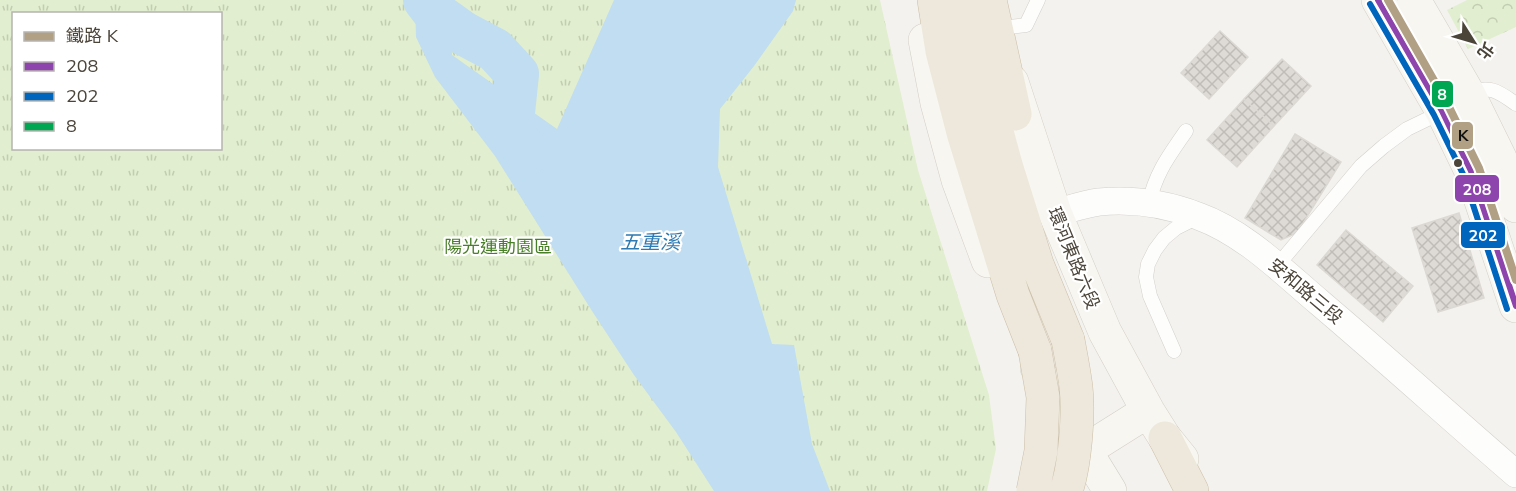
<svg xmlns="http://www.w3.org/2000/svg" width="1516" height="491" viewBox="0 0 1516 491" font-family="Mulish,'Noto Sans TC',sans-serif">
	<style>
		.forest { fill: url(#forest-crowns) }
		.park { fill: url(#park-tufts); fill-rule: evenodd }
		.water { fill: #c0ddf1 }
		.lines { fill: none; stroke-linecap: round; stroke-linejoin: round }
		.river { stroke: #c0ddf1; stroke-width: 44 }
		.building { fill: url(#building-cross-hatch); stroke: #dcd9d4; stroke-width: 1.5 }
		.lane-casing { stroke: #d2d0cb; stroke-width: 15 }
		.street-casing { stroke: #d2d0cb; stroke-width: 28 }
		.secondary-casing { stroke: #d3cfc5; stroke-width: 34 }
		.highway-casing { stroke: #ccbfa9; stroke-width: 34 }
		.lane { stroke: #fdfdfc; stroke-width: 14 }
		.street { stroke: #fdfdfc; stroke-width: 27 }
		.secondary { stroke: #f7f6f1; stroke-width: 33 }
		.highway { stroke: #ede8db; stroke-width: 33 }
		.highway-bridge-casing { stroke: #ccbfa9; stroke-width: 34; stroke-linecap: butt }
		.highway-bridge { stroke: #ede8db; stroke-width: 33 }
		.bus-1-casing { stroke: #fff; stroke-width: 10 }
		.bus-2-casing { stroke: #fff; stroke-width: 10 }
		.bus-3-casing { stroke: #fff; stroke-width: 10 }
		.bus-1 { stroke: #8e44ad; stroke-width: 6 }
		.bus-2 { stroke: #0065bd; stroke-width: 6 }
		.bus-3 { stroke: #00a651; stroke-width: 6 }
		.rail-1-casing { stroke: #fff; stroke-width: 12 }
		.rail-1 { stroke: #b1a084; stroke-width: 8 }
		.bus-dot { fill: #4b4439; stroke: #fff; stroke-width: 2 }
		.labels { text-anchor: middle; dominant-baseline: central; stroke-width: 4.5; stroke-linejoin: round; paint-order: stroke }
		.park-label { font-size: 18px; fill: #4a7f2a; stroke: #fff }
		.street-label { font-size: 18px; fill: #4b4439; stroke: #fff }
		.water-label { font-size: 20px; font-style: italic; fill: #2e7ab2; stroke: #fff }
		.line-badge { stroke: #fff; stroke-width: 2 }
		.badge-label { font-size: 16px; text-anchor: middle; font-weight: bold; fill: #fff }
		.pale-badge-label { font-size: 16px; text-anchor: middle; font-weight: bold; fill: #111 }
	</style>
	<defs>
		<pattern id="forest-crowns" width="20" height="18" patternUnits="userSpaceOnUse" patternTransform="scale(1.5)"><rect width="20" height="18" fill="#e1eecf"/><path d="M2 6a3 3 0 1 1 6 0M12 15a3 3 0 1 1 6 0" fill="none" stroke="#c3cdb2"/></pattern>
		<pattern id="park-tufts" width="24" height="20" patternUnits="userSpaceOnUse" patternTransform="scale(1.5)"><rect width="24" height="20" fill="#e1eecf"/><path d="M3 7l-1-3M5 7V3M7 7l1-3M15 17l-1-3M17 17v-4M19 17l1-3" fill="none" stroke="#c3cdb2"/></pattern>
		<pattern id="building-cross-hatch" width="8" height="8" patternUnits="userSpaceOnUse" patternTransform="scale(1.5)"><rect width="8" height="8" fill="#dedbd6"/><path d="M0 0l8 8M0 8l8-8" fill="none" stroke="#c0bdb8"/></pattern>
	</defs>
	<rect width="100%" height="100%" fill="#f4f2ee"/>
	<!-- forest -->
	<path class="forest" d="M1467,0H1516V27L1468,49L1447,10Z"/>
	<!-- park -->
	<path class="park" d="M0,0H880L918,170L989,395L996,449L987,491H0ZM14,14H220V148H14Z"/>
	<!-- water -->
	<path class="water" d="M415,0H450L452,55L557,129L614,0H796L793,11L754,66L720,109L718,167L772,344L794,345L812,444L830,491H714L676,432L634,375L592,311L495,156L435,77L416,37Z"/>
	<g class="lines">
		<!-- river -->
		<path class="river" d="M425,0L435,13L463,33L495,50L517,74L511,132L528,153"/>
	</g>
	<!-- building -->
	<path class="building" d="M1220,31L1248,57L1209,99L1181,73Z
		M1282,59L1311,86L1274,126L1244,99Z
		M1244,99L1274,126L1237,167L1207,140Z
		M1295,134L1341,162L1297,233L1281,240L1245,218Z
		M1459,213L1484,298L1438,312L1412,228Z
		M1346,230L1413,286L1383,322L1317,265Z"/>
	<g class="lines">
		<defs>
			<path id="lane" d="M1001,28L1026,25L1038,0
				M1468,93C1490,85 1498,91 1516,104
				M1149,203C1156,172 1169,156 1186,131
				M1277,266L1361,166L1384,146L1407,129L1442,112
				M1174,351L1150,296L1146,277L1148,264L1155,250L1164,238L1176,228L1198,217"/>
			<path id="street" d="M1055,213C1070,209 1084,204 1099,202C1132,199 1167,204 1198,216C1245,233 1282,271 1320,303C1386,359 1450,417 1516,474"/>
			<path id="secondary" d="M1378,0L1442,111L1471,171L1516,306
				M1414,0L1468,93L1500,158L1516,206
				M925,40L937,103L958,180L988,261
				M1012,82L1055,213L1105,332L1148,411L1165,438L1182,459
				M1037,368L1050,393L1110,491
				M1086,450L1148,411"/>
			<path id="highway" d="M934,0L942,51L964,136L1013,295L1035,351
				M963,0L969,28L1006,165L1037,264L1068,340
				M990,0L1015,114
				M1165,438L1192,491"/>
		</defs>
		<!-- lane casing -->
		<use href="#lane" class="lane-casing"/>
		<!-- street casing -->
		<use href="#street" class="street-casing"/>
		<!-- secondary casing -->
		<use href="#secondary" class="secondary-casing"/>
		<!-- highway casing -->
		<use href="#highway" class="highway-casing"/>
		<!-- lane -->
		<use href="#lane" class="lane"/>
		<!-- street -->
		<use href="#street" class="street"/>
		<!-- secondary -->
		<use href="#secondary" class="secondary"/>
		<!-- highway -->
		<use href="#highway" class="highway"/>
		<defs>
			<path id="highway-bridge" d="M1033,491L1041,451L1043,397L1035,351
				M1066,491C1075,466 1079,414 1076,387C1074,371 1071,356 1068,340"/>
		</defs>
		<!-- highway-bridge casing -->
		<use href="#highway-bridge" class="highway-bridge-casing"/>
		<!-- highway-bridge -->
		<use href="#highway-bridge" class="highway-bridge"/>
		<defs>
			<path id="bus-1" d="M1378,0L1442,111L1471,171L1516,306"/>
			<path id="bus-2" d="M1370,4L1434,115L1463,174L1507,309"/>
			<path id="bus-3" d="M1388,0L1450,107L1479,167L1516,278"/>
		</defs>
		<!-- bus-1 casing -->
		<use href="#bus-1" class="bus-1-casing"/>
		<!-- bus-2 casing -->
		<use href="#bus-2" class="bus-2-casing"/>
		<!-- bus-3 casing -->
		<use href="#bus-3" class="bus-3-casing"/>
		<!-- bus-1 -->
		<use href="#bus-1" class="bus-1"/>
		<!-- bus-2 -->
		<use href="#bus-2" class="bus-2"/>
		<!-- bus-3 -->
		<use href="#bus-3" class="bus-3"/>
		<defs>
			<path id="rail-1" d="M1388,0L1448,105L1479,168L1516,280"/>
		</defs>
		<!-- rail-1 casing -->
		<use href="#rail-1" class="rail-1-casing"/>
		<!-- rail-1 -->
		<use href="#rail-1" class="rail-1"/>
	</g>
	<!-- markers -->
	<circle class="bus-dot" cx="1458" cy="163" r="5"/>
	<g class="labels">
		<!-- park labels -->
		<g class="park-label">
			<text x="498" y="246">陽光運動園區</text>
		</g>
		<!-- street labels -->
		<g class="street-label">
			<text transform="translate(1074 258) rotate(68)">環河東路六段</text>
			<text transform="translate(1306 291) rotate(40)">安和路三段</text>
		</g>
		<!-- water labels -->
		<g class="water-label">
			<text x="650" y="241">五重溪</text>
		</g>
	</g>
	<g class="line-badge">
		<rect x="1431" y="80" width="23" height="28" rx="6" fill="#00a651"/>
		<rect x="1451" y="121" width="23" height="29" rx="6" fill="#b1a084"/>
		<rect x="1454" y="174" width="46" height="29" rx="6" fill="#8e44ad"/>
		<rect x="1460" y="221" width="46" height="28" rx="6" fill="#0065bd"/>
	</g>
	<g class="badge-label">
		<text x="1442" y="100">8</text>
		<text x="1477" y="195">208</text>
		<text x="1483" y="241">202</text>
	</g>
	<g class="pale-badge-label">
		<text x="1463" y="141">K</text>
	</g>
	<!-- legend -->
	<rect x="12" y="12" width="210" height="138" fill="#ffffff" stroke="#b7b4b0" stroke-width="1.5"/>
	<rect x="24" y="32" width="30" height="9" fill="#b1a084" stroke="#b7b4b0" stroke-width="1.5"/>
	<text x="66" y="42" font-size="18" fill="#4b4439">鐵路 K</text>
	<rect x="24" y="62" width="30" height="9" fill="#8e44ad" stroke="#b7b4b0" stroke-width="1.5"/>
	<text x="66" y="72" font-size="18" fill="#4b4439">208</text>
	<rect x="24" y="92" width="30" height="9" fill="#0065bd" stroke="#b7b4b0" stroke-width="1.5"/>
	<text x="66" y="102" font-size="18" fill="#4b4439">202</text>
	<rect x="24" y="122" width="30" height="9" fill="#00a651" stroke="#b7b4b0" stroke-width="1.5"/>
	<text x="66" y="132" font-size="18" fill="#4b4439">8</text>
	<!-- north arrow -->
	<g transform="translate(1474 42) rotate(127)" stroke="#ffffff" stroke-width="4.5" paint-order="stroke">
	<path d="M0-4.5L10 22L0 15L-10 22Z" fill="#4b4439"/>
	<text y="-9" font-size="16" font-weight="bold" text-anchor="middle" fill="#4b4439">北</text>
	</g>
</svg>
